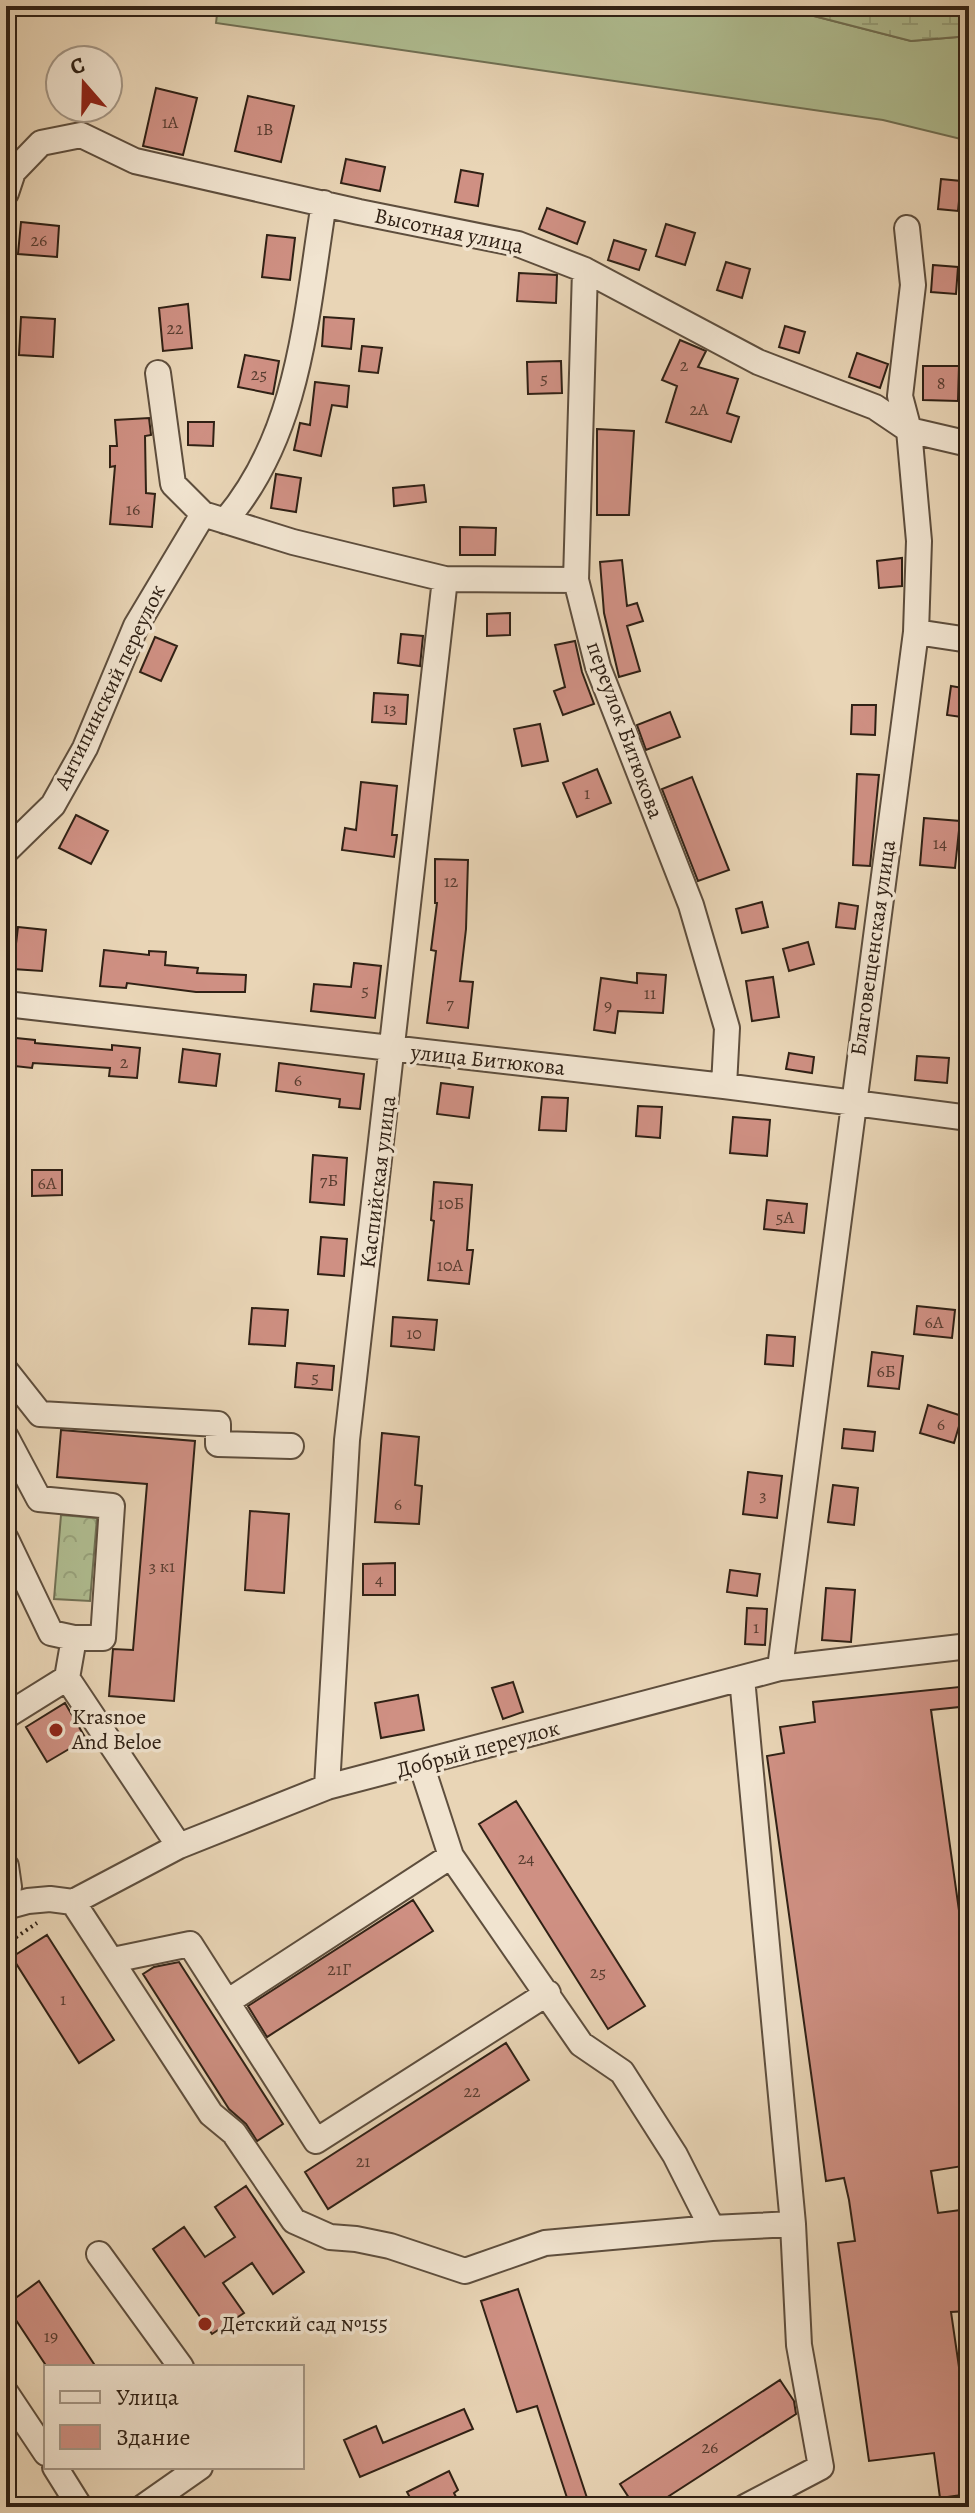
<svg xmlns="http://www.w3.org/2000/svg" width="975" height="2513" viewBox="0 0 975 2513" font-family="Alegreya,serif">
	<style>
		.grass { fill: #b0be92; stroke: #707054; stroke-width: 2 }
		.wetland { fill: url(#wetland-marsh); stroke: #707054; stroke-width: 2 }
		.park { fill: url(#park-crowns); stroke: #707054; stroke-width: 2 }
		.building { fill: #cf9083; stroke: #302115; stroke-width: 2 }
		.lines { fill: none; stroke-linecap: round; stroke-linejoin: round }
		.minor-casing { stroke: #5e4e3d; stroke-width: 28 }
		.path { stroke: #302115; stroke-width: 4; stroke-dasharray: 2 4; stroke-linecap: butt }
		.minor { stroke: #f1e4d0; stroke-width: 24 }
		.poi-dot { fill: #8f2418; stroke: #f1e4d0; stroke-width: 3 }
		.labels { text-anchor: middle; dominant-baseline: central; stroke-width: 7; stroke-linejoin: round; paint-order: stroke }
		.number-label { font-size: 18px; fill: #583d30 }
		.street-label { font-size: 22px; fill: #302115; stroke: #f1e4d0 }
		.poi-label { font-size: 22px; fill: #302115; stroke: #f1e4d0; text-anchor: start }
	</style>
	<defs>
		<pattern id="wetland-marsh" width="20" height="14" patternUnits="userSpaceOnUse" patternTransform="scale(2)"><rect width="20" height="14" fill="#b0be92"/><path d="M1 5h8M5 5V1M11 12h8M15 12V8" fill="none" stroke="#98a37d"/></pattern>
		<pattern id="park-crowns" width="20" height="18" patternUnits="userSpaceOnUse" patternTransform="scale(2)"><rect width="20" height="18" fill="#b0be92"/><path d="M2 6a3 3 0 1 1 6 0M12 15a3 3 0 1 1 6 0" fill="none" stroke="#98a37d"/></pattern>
	</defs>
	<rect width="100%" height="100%" fill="#e9d5b6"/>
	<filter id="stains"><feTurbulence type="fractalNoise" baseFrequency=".0025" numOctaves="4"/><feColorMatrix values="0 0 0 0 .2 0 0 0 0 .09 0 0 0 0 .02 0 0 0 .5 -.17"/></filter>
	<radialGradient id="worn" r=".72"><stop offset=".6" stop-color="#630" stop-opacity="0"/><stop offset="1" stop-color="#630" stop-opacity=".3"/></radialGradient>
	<!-- grass -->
	<path class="grass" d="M218,6H483L503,10L514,6H775L911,41L969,36V141L883,120L216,23Z"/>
	<!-- wetland -->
	<path class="wetland" d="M775,6H969V36L911,41Z"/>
	<!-- park -->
	<path class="park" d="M61,1515L97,1518L90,1601L54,1599Z"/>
	<!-- building -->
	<path class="building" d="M156,88L197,98L183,155L143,146Z
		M248,96L294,106L281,162L235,151Z
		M346,159L385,167L380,191L341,183Z
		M461,170L483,174L478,206L455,202Z
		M941,179L961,181L958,211L938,209Z
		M547,208L585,222L577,244L539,229Z
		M21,222L59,226L57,257L18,254Z
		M666,224L695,233L685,265L656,256Z
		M267,235L295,238L290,280L262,277Z
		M614,240L646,250L639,270L608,260Z
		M726,262L750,269L742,298L717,290Z
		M933,265L958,267L956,294L931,292Z
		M519,273L557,275L556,303L517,301Z
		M188,304L192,348L163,351L159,308Z
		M21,317L55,319L53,357L19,355Z
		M324,317L354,319L351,349L322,346Z
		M785,326L805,332L799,353L779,347Z
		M680,340L706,351L698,367L738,379L727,413L739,417L731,442L666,422L677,386L662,380Z
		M362,346L382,348L378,373L359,371Z
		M857,353L888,364L880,388L849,377Z
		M245,355L279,361L273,394L238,387Z
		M561,361L562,393L528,394L527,362Z
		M923,366H959L958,401L923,400Z
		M315,382L349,386L347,407L332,405L321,456L294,450L300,423L310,425Z
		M149,418L151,435L145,436L146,493L155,494L152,527L110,524L115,466L110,467V446H117L115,420Z
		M188,422H214L213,446L188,445Z
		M597,429L634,431L629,515H597Z
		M276,474L301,478L296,512L271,508Z
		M424,485L426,502L394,506L393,488Z
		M460,527L496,528L495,555H460Z
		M902,558V586L879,588L877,561Z
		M622,560L627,606L637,603L643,621L627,626L640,671L619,677L604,613L600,562Z
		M510,613V635L487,636V614Z
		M401,634L423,636L420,666L398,663Z
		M155,637L177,646L161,681L140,672Z
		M575,641L582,672L594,704L563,715L554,691L565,687L555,645Z
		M951,686L969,689V718L947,715Z
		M374,693L408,695L406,724L372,722Z
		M852,705H876L875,735L851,734Z
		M670,712L680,737L646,750L637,725Z
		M540,724L548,761L522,766L514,729Z
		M597,769L611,803L577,817L563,783Z
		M857,774L879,775L870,866L853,865Z
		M692,777L729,870L698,881L662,789Z
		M361,782L397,786L392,835H397L394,857L342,850L345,828L356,830Z
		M76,815L108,831L91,864L59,848Z
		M924,818L960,821L955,868L920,865Z
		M435,859L468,860L466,929L460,981L473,982L468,1028L427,1023L436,951L431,950L437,903H435Z
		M762,902L768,927L742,933L736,909Z
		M839,903L858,906L855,929L836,927Z
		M18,927L46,930L42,971L13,969Z
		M808,942L814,964L789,971L783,949Z
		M104,950L149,955V951L166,952L165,965L198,968L197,973L246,975L245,992H196L127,983L126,988L100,986Z
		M354,963L381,966L375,1018L311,1011L314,984L351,987Z
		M637,973L666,975L663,1013L618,1011L615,1033L594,1030L601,978L637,983Z
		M773,977L779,1017L752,1021L746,981Z
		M6,1037L35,1040V1043L112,1050V1045L140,1048L137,1078L109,1076L110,1068L33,1063L32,1068L6,1065Z
		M183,1049L220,1054L216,1086L179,1082Z
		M789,1053L814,1057L812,1073L786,1069Z
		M917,1056L949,1058L947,1083L915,1080Z
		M279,1063L364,1074L360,1109L339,1107L340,1099L276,1091Z
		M441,1083L473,1087L469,1118L437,1114Z
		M542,1097L568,1098L566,1131L539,1130Z
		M638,1106L662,1107L660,1138L636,1136Z
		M733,1117L770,1120L767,1156L730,1153Z
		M313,1155L347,1158L344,1205L310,1202Z
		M32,1170H62V1195L32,1196Z
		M434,1182L472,1185L467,1250H473L469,1284L428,1280L434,1221L431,1220Z
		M767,1200L807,1204L804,1233L764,1229Z
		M321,1237L347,1239L344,1276L318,1274Z
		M917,1306L955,1310L952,1338L914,1334Z
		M252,1308L288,1310L285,1346L249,1344Z
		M393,1317L437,1320L434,1350L391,1346Z
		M767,1335L795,1337L793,1366L765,1364Z
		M872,1352L903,1356L899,1389L868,1386Z
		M297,1363L334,1366L332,1390L295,1387Z
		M928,1405L962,1416L954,1443L920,1433Z
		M844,1429L875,1432L873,1451L842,1448Z
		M61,1430L195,1441L174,1701L109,1696L113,1649L133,1650L147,1484L57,1477Z
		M382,1433L419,1437L415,1485L422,1486L419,1524L375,1522Z
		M748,1472L782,1476L777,1518L743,1514Z
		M833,1485L858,1488L854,1525L828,1522Z
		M250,1511L289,1514L284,1593L245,1590Z
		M395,1563V1595H363V1564Z
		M730,1570L760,1574L757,1596L727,1592Z
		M826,1588L855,1590L851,1642L822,1640Z
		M747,1608L767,1609L765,1645L745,1644Z
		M513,1682L523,1712L503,1719L492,1688Z
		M969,1686V1706L931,1710L969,1982V2165L931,2171L938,2213L969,2209V2311L951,2312L969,2436V2494L940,2498L934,2453L869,2461L838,2243L855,2241L849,2200L844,2178L826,2181L767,1756L784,1753L780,1727L815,1722L813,1702Z
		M418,1695L424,1730L381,1738L375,1703Z
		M65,1703L86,1739L47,1762L26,1727Z
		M516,1801L645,2006L608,2029L479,1824Z
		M413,1900L433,1931L267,2037L248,2006Z
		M47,1935L114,2040L79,2063L12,1957Z
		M179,1962L283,2124L257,2141L246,2124L229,2109L143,1974L154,1967Z
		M506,2043L529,2080L328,2209L305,2172Z
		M246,2186L304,2272L273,2294L252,2263L223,2283L244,2313L212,2334L153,2249L184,2227L205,2257L235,2237L215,2207Z
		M39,2281L96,2367H47L6,2305Z
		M518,2289L590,2507H570L537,2406L517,2412L481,2301Z
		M780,2380L794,2401L796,2414L652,2507H635L620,2484Z
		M464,2409L473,2429L360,2477L344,2440L376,2426L383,2443Z
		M449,2471L458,2490L454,2493L461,2507H415L407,2492Z"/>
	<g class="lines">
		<defs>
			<path id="minor" d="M6,193L13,172L41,143L81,135L135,161L359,212L518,244L585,270L758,362L875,407L909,430L969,444
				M585,270L576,580L598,667L691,905L727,1028L724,1086
				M158,373L173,484L203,514
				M225,521C301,432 306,313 324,203
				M916,632L969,640
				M6,851L53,805L85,748L136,626L203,514L293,542L445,579L576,580
				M6,1004L724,1086L969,1118
				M6,1371L40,1414L218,1424V1444L291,1446
				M6,1437L39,1499L112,1506L103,1638H74L67,1678L6,1716
				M6,1539L51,1633L74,1638
				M780,1668L916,632L919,541L909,430L900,396L913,285L907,228
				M67,1678L179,1846
				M742,1678L793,2224
				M421,1764L451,1856L581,2044L622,2072L675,2155L712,2228L793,2224L799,2345L821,2467L745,2507
				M327,1787L347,1440L445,579
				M6,1866L9,1887L6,1893
				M73,1902L211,2114L234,2133L294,2221L330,2237L356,2239L390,2246L465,2271L545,2243L712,2228
				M6,1907L28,1901L50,1899L73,1902L179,1846L327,1787L780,1668L969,1646
				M113,1960L190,1944L316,2141L548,1993
				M227,2002L451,1856
				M99,2254L181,2367
				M6,2393L46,2453
				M55,2467L80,2507
				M143,2507L200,2467"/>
		</defs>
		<!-- minor casing -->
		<use href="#minor" class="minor-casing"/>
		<!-- path -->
		<path class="path" d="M6,1944L37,1923"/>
		<!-- minor -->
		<use href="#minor" class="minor"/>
	</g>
	<!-- markers -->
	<g class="poi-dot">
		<circle cx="56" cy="1730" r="8"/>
		<circle cx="205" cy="2324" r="8"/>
	</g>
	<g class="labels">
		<!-- number labels -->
		<g class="number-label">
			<text x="170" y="122">1А</text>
			<text x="265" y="129">1В</text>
			<text x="39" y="240">26</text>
			<text x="175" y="328">22</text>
			<text x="684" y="365">2</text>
			<text x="259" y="374">25</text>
			<text x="544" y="378">5</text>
			<text x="941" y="383">8</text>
			<text x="699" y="409">2А</text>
			<text x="133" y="509">16</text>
			<text x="390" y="708">13</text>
			<text x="587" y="793">1</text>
			<text x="940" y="843">14</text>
			<text x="451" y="881">12</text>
			<text x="365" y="990">5</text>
			<text x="650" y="993">11</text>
			<text x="450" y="1003">7</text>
			<text x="608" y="1005">9</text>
			<text x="124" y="1062">2</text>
			<text x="298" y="1080">6</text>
			<text x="329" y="1180">7Б</text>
			<text x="47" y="1183">6А</text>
			<text x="451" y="1203">10Б</text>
			<text x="785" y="1217">5А</text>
			<text x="450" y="1265">10А</text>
			<text x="934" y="1322">6А</text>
			<text x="414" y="1333">10</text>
			<text x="886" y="1371">6Б</text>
			<text x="315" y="1377">5</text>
			<text x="941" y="1424">6</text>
			<text x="763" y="1495">3</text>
			<text x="398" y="1504">6</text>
			<text x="162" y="1566">3 к1</text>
			<text x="379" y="1579">4</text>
			<text x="756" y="1627">1</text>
			<text x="526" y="1858">24</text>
			<text x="339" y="1969">21Г</text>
			<text x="598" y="1972">25</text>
			<text x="63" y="1999">1</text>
			<text x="472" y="2091">22</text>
			<text x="363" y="2161">21</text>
			<text x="51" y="2336">19</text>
			<text x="710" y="2447">26</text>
		</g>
		<!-- street labels -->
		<g class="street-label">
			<text transform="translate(449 231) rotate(12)">Высотная улица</text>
			<text transform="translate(110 687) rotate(-64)">Антипинский переулок</text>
			<text transform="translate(625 730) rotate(70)">переулок Битюкова</text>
			<text transform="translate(873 948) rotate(-82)">Благовещенская улица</text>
			<text transform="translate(488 1060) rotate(6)">улица Битюкова</text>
			<text transform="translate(378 1182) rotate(-83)">Каспийская улица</text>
			<text transform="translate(478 1749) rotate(-15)">Добрый переулок</text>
		</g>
		<!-- poi labels -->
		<g class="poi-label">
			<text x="72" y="1717">Krasnoe<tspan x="72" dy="25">And Beloe</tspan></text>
			<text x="221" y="2324">Детский сад №155</text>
		</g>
	</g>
	<!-- margin -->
	<rect width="975" height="2513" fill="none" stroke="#e9d5b6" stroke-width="32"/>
	<rect x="8" y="8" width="959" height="2497" fill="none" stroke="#302115" stroke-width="4"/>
	<rect x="16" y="16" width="943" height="2481" fill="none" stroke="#302115" stroke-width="2"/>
	<!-- legend -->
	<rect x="44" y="2365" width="260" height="104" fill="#f1e4d0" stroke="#a49685" stroke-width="2"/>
	<rect x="60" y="2391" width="40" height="12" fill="#f1e4d0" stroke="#a49685" stroke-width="2"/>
	<text x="116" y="2405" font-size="24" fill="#302115">Улица</text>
	<rect x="60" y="2425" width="40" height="24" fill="#cf9083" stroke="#a49685" stroke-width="2"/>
	<text x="116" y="2445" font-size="24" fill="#302115">Здание</text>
	<!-- north arrow -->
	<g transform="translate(84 84) rotate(340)"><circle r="38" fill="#f1e4d0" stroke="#a49685" stroke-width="2"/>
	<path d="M0-6L14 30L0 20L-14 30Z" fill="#8f2418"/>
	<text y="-12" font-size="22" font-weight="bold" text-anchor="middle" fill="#302115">С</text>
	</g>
	<rect width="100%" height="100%" filter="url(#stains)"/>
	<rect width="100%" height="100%" fill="url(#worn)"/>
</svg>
